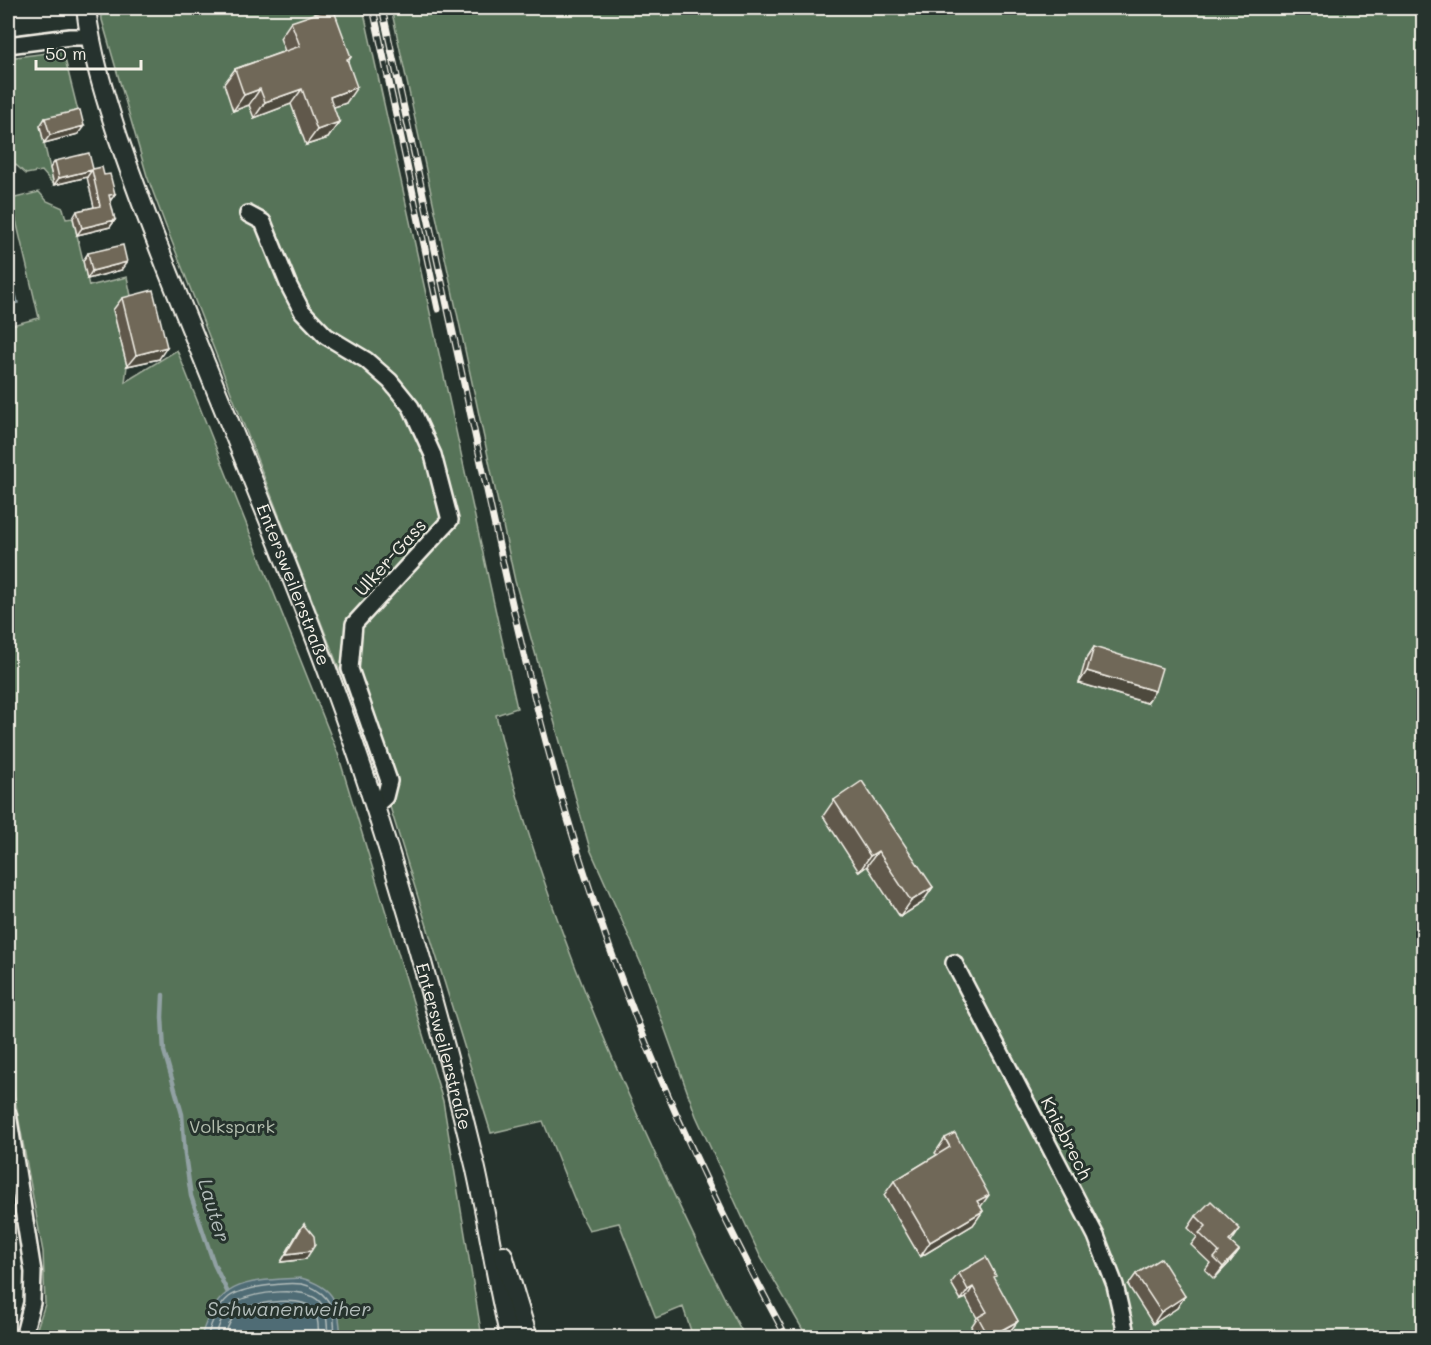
<svg xmlns="http://www.w3.org/2000/svg" width="1431" height="1345" viewBox="0 0 1431 1345" font-family="Mali,sans-serif">
	<style>
		.green { fill: #577359; stroke: #a6b2a0; stroke-width: 1.5 }
		.water { fill: #4f6c75; stroke: #91a1a3; stroke-width: 1.5 }
		.lines { fill: none; stroke-linecap: round; stroke-linejoin: round }
		.shore { stroke: #b2bcba; stroke-width: 1.5 }
		.stream { stroke: #91a1a3; stroke-width: 4.5 }
		.minor-casing { stroke: #f4f1e8; stroke-width: 20 }
		.major-casing { stroke: #f4f1e8; stroke-width: 22 }
		.minor { stroke: #26332d; stroke-width: 15 }
		.major { stroke: #26332d; stroke-width: 18 }
		.rail-casing { stroke: #f4f1e8; stroke-width: 7 }
		.rail { stroke: #26332d; stroke-width: 4.5; stroke-dasharray: 14; stroke-linecap: butt }
		.wall { fill: #60594c; stroke: #f4f1e8; stroke-width: 1.5 }
		.shaded-wall { fill: #4e493e; stroke: #f4f1e8; stroke-width: 1.5 }
		.building { fill: #706858; stroke: #f4f1e8; stroke-width: 1.5 }
		.labels { text-anchor: middle; dominant-baseline: central; stroke-width: 6; stroke-linejoin: round; paint-order: stroke }
		.street-label { font-size: 18px; fill: #f4f1e8; stroke: #26332d }
		.park-label { font-size: 18px; fill: #b5bfaf; stroke: #26332d }
		.water-label { font-size: 20px; font-style: italic; fill: #b2bcba; stroke: #26332d }
	</style>
	<rect width="100%" height="100%" fill="#26332d"/>
	<filter id="ink" filterUnits="userSpaceOnUse"><feTurbulence type="fractalNoise" baseFrequency=".0167" numOctaves="2"/><feDisplacementMap in="SourceGraphic" scale="12" xChannelSelector="R" yChannelSelector="G"/><feConvolveMatrix kernelMatrix="1 2 1 2 8 2 1 2 1" color-interpolation-filters="sRGB"/></filter>
	<g filter="url(#ink)">
		<!-- green -->
		<path class="green" d="M101,8H363L517,708L496,715C532,868 591,1015 657,1158C685,1218 713,1279 745,1337H693L683,1307L656,1318L619,1223L589,1230L580,1213L543,1121L491,1133L378,768L165,224L147,176L102,20Z
			M391,8H1423V1337H807L760,1256L696,1116L643,968L590,849L515,581Z
			M63,51L79,115L40,126L54,185L42,171L26,174L8,158V58Z
			M39,192L47,201L63,208L66,219L73,218L89,286L127,277L133,305L113,310L127,366L125,382L177,350L338,754L443,1101L482,1337H34L45,1304L43,1252L8,1061V326L39,318L11,199Z"/>
		<!-- water -->
		<path class="water" d="M8,261L18,303L8,305Z
			M301,1278C337,1288 338,1304 341,1337H201C218,1279 247,1281 301,1278Z"/>
		<g class="lines">
			<!-- shore -->
			<path class="shore" d="M207,1338C211,1323 217,1307 229,1297C242,1287 285,1282 302,1284C311,1286 320,1291 326,1298C335,1309 334,1324 335,1338
				M215,1338C219,1325 224,1309 236,1302C253,1292 305,1285 320,1302C328,1311 327,1326 328,1338
				M224,1338C227,1328 232,1315 241,1310C256,1302 303,1295 314,1310C319,1317 318,1329 319,1338"/>
			<!-- stream -->
			<path class="stream" d="M163,995L162,1017L164,1051L182,1114L185,1155L191,1196L214,1264L227,1291"/>
			<defs>
				<path id="minor" d="M8,45L70,37H89
					M248,214L263,222L289,286L302,311L326,336L366,360L390,381L411,407L433,455L450,520L354,624L350,669L389,781L385,797L374,807
					M954,963L1096,1236L1115,1285L1127,1338
					M8,1114L33,1272L32,1303L23,1338"/>
				<g id="major">
					<path id="s1" d="M86,8C91,52 104,94 118,137C137,192 158,247 180,301C235,438 293,574 343,713C396,861 438,1013 475,1165C488,1222 496,1281 510,1338"/>
					<path d="M503,1255L528,1338"/>
				</g>
			</defs>
			<!-- minor casing -->
			<use href="#minor" class="minor-casing"/>
			<!-- major casing -->
			<use href="#major" class="major-casing"/>
			<!-- minor -->
			<use href="#minor" class="minor"/>
			<!-- major -->
			<use href="#major" class="major"/>
			<defs>
				<path id="rail" d="M373,8L438,309
					M382,8C415,156 447,305 479,453C509,593 539,732 583,868C634,1032 705,1187 787,1338"/>
			</defs>
			<!-- rail casing -->
			<use href="#rail" class="rail-casing"/>
			<!-- rail -->
			<use href="#rail" class="rail"/>
		</g>
		<!-- wall -->
		<path class="wall" d="M291,22L351,57L348,62L346,103L333,107L339,122L328,138L306,145L291,104L254,118L249,105L233,111L224,84L235,69L285,51L280,38Z
			M45,118L78,134L44,143L40,126Z
			M55,161L93,169L104,175L115,194L110,201L115,220L110,227L77,235L73,218L77,211L94,207L87,177L54,185L50,168Z
			M88,253L121,270L87,279L83,261Z
			M122,298L159,359L127,366L113,310Z
			M1094,647L1147,703L1079,683L1086,659Z
			M834,800L933,887L922,903L900,917L867,866L859,872L823,816Z
			M945,1138L983,1211L973,1225L920,1257L884,1195L894,1181L937,1155L935,1153Z
			M1196,1216L1231,1243L1239,1250L1230,1262L1214,1279L1205,1270L1210,1263L1191,1245L1197,1237L1188,1228Z
			M304,1224L306,1259L281,1262L298,1232Z
			M959,1273L994,1279L1018,1321L1010,1331L999,1338H977L971,1327L977,1318L966,1298L961,1300L951,1283Z
			M1136,1274L1185,1296L1177,1308L1153,1324L1128,1285Z"/>
		<!-- shaded-wall -->
		<path class="shaded-wall" d="M357,87L346,103L319,112L330,97Z
			M260,89L249,105L233,111L244,95Z
			M302,89L291,104L254,118L265,102Z
			M339,122L328,138L306,145L317,130Z
			M84,126L78,134L44,143L50,135Z
			M92,170L87,177L54,185L59,178Z
			M115,194L110,201L109,195Z
			M115,220L110,227L77,235L82,228Z
			M127,262L121,270L87,279L92,271Z
			M167,347L159,359L127,366L136,355Z
			M1087,671L1155,691L1147,703L1079,683Z
			M878,851L867,866L859,872L870,856Z
			M933,887L922,903L900,917L911,901Z
			M989,1195L979,1209L977,1201Z
			M983,1211L973,1225L920,1257L930,1242Z
			M1240,1229L1232,1241L1221,1253L1229,1241Z
			M1239,1250L1230,1262L1214,1279L1223,1267Z
			M311,1251L306,1259L281,1262L286,1254Z
			M973,1287L966,1298L961,1300L968,1290Z
			M1185,1296L1177,1308L1153,1324L1161,1312Z
			M1018,1321L1010,1331L999,1338H989Z"/>
		<!-- building -->
		<path class="building" d="M332,8H333L351,57L347,59L357,87L330,97L339,122L317,130L302,89L265,102L260,89L244,95L235,69L300,46L291,22Z
			M80,110L84,126L50,135L45,118Z
			M89,153L93,169L102,167L104,175L110,174L115,194L109,195L115,220L82,228L77,211L100,206L92,170L59,178L55,161Z
			M123,245L127,262L92,271L88,253Z
			M153,290L167,347L136,355L122,298Z
			M1094,647L1162,668L1155,691L1087,671Z
			M862,781L933,887L911,901L878,851L870,856L834,800Z
			M955,1133L989,1195L977,1201L983,1211L930,1242L894,1181L950,1147L945,1138Z
			M1211,1201L1240,1229L1229,1241L1239,1250L1223,1267L1214,1258L1219,1252L1199,1233L1206,1226L1196,1216Z
			M304,1224L314,1236L315,1245L311,1251L286,1254Z
			M8,1237L13,1240L8,1250Z
			M986,1257L996,1276L994,1277L1018,1321L989,1337L978,1317L987,1312L973,1287L968,1290L959,1273Z
			M1161,1258L1185,1296L1161,1312L1136,1274Z"/>
	</g>
	<g class="labels">
		<!-- street labels -->
		<g class="street-label">
			<text transform="translate(390 557) rotate(-48)">Ulker-Gass</text>
			<text stroke="none"><textPath href="#s1" startOffset="614">Entersweilerstraße</textPath></text>
			<text stroke="none"><textPath href="#s1" startOffset="1100">Entersweilerstraße</textPath></text>
			<text transform="translate(1067 1138) rotate(63)">Kniebrech</text>
		</g>
		<!-- park labels -->
		<g class="park-label">
			<text x="232" y="1126">Volkspark</text>
		</g>
		<!-- water labels -->
		<g class="water-label">
			<text transform="translate(215 1210) rotate(73)">Lauter</text>
			<text x="289" y="1308">Schwanenweiher</text>
		</g>
	</g>
	<!-- margin -->
	<rect width="1431" height="1345" fill="none" stroke="#26332d" stroke-width="30"/>
	<rect x="15" y="15" width="1401" height="1315" fill="none" stroke="#f4f1e8" stroke-width="2" filter="url(#ink)"/>
	<!-- scale -->
	<path d="M36 60v9h105v-9" fill="none" stroke="#f4f1e8" stroke-width="3"/>
	<text x="45" y="60" font-size="18" fill="#f4f1e8" stroke="#26332d" stroke-width="4.5" paint-order="stroke">50 m</text>
</svg>
